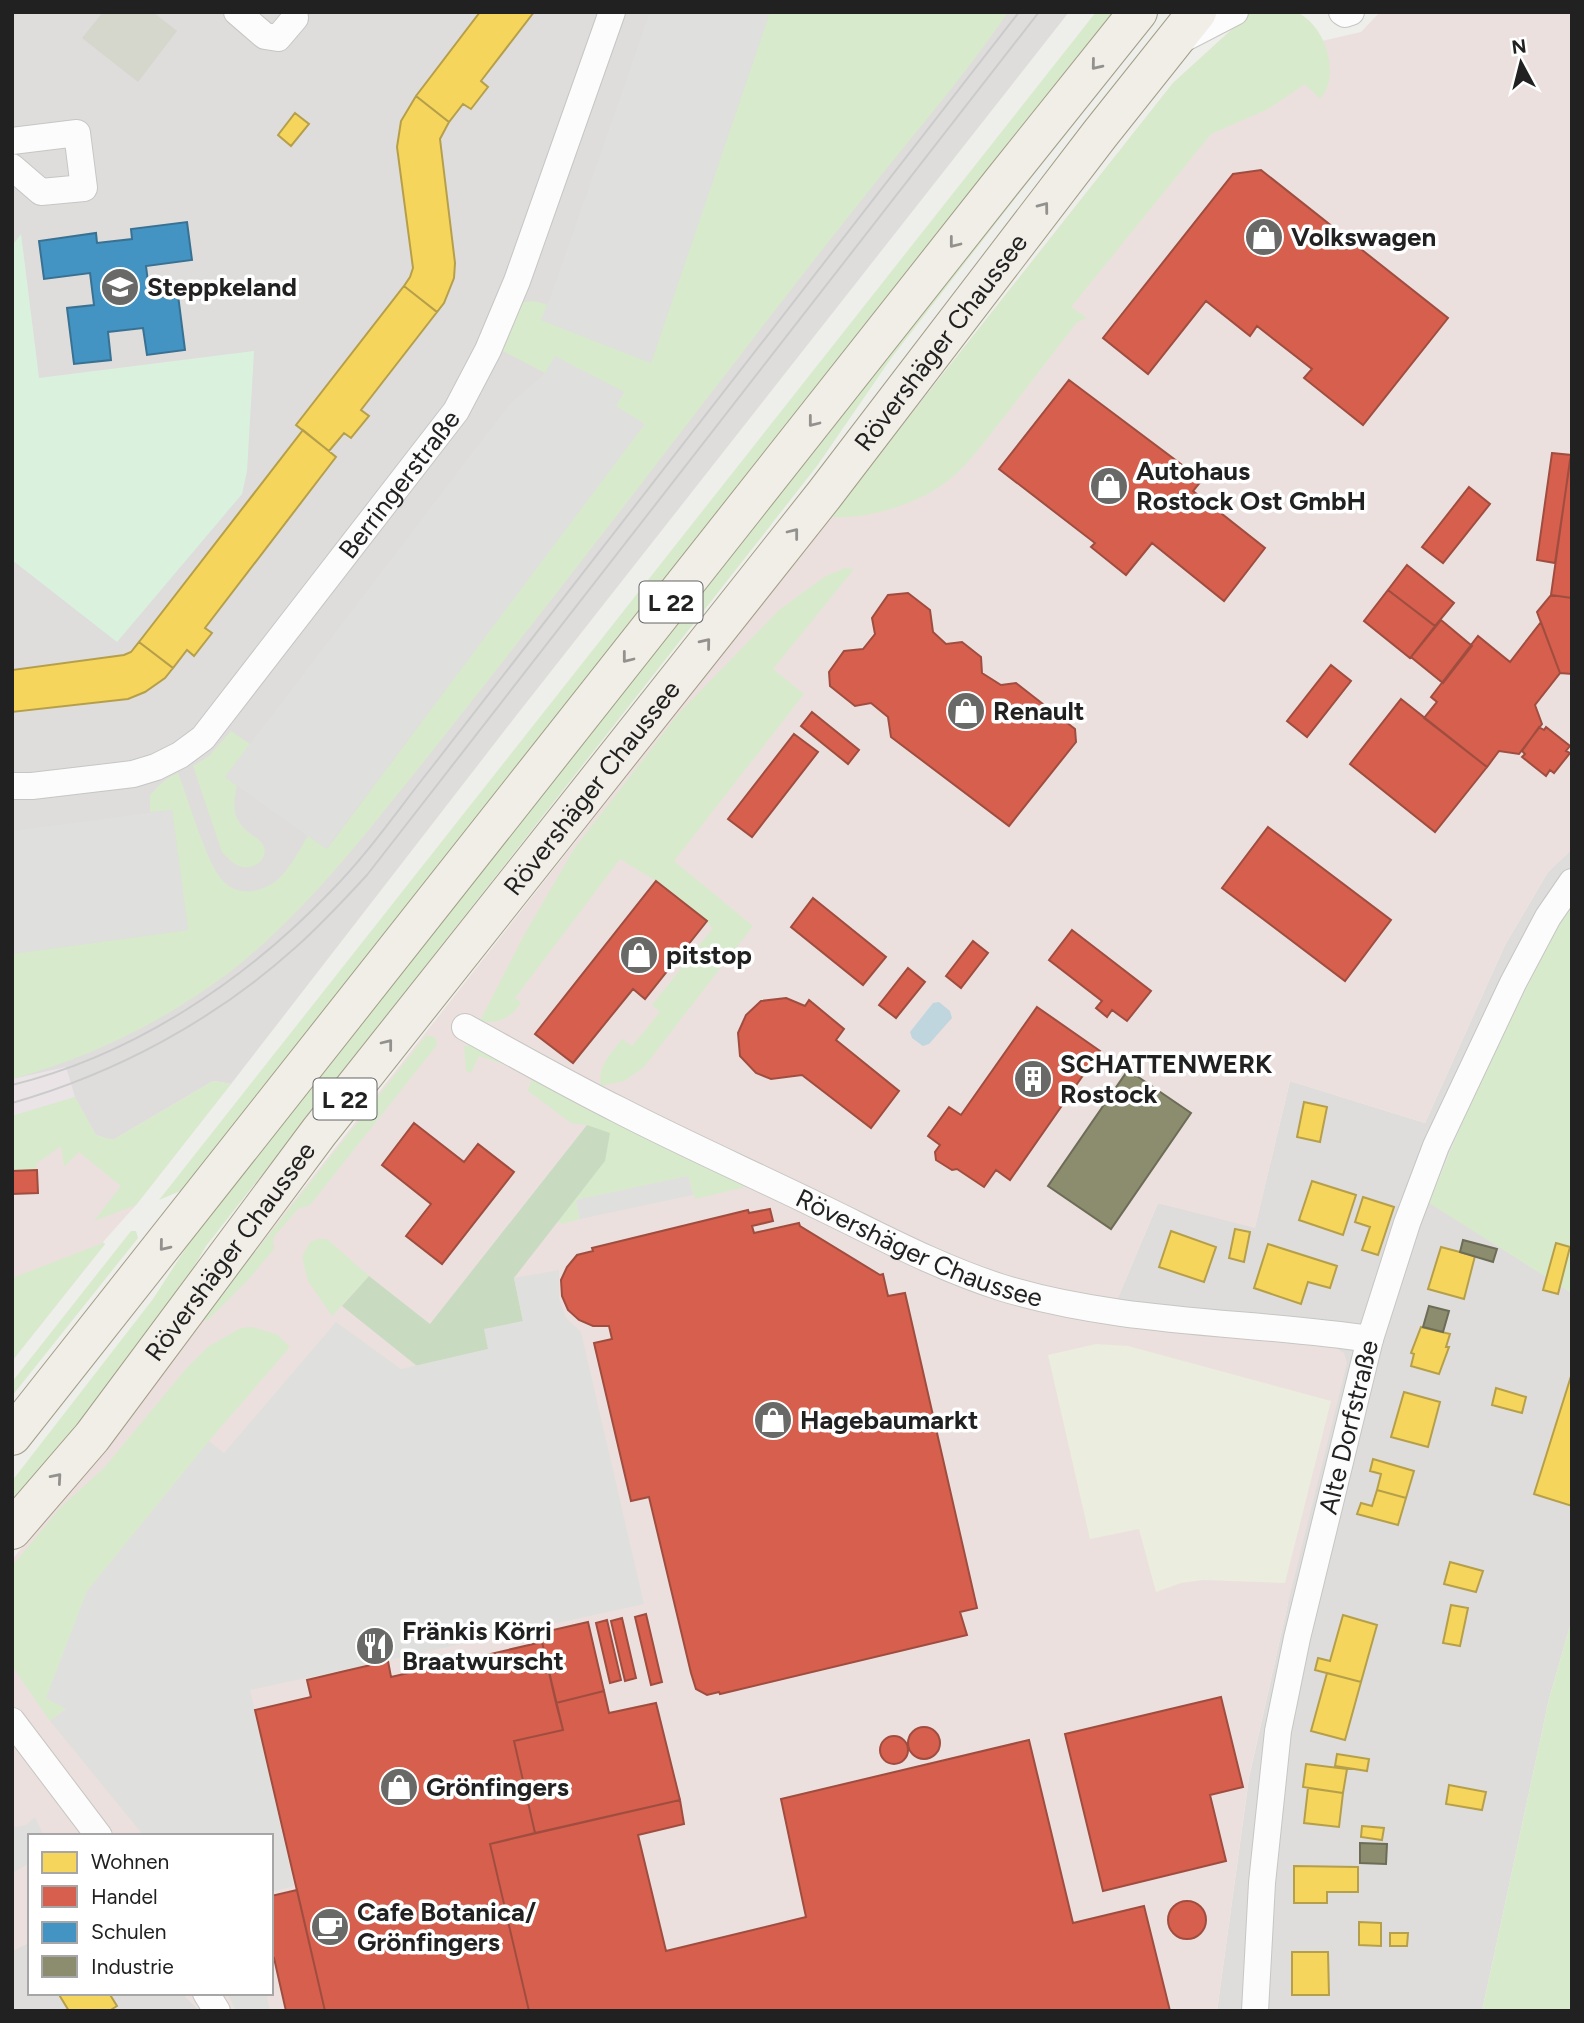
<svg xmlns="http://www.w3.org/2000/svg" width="1584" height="2023" viewBox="0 0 1584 2023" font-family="Figtree,sans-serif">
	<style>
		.residential { fill: #dedddb }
		.commercial { fill: #ebe0dd }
		.industrial { fill: #ebe4e7 }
		.construction { fill: #d6d7cc }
		.farmland { fill: #ebedde }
		.grass { fill: #d8eacc }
		.forest { fill: #c8dbc1 }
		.park { fill: #daf2dd }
		.parking { fill: #dfdfdd }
		.water { fill: #c0d6df }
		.homes { fill: #f6d55c; stroke: #b69f4a; stroke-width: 2 }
		.shops { fill: #d6604d; stroke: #a04d40; stroke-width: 2 }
		.schools { fill: #4393c3; stroke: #397192; stroke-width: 2 }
		.industry { fill: #8c8c6e; stroke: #6c6c57; stroke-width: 2 }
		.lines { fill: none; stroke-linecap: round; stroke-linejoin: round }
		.minor-casing { stroke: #c6c6c4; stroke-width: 28 }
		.primary-casing { stroke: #a39e88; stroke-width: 40 }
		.minor { stroke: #fcfcfc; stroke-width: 26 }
		.primary { stroke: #f1ede7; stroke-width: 38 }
		.tram { stroke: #cbcbcb; stroke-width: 2 }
		.oneway { stroke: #93918e }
		.labels { text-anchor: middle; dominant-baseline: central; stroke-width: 7; stroke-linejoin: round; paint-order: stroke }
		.shield { fill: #fff; stroke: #646464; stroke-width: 2 }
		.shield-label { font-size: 24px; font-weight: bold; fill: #212121 }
		.poi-label { font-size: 26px; font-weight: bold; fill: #212121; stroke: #fff; text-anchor: start }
		.street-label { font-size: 26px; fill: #212121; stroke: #fff }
	</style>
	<rect width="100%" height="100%" fill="#eeeeea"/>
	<!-- residential -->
	<path class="residential" d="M12,12H1069L512,721L231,1084L213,1081L113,1140L96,1136L74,1098L12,1116Z
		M1572,849V908L1564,917L1544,953L1476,1088L1429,1202L1572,1293V1619L1549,1699L1482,2011H1217L1249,1778L1288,1603L1117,1300L1158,1203L1255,1227L1290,1081L1425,1123L1505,945L1548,872Z
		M30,1942V1993H182L200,2011H12V1951Z"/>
	<!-- commercial -->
	<path class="commercial" d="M1251,12H1295L1302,15L1313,27L1322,41L1361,32L1380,12H1572V849L1548,872L1505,945L1425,1123L1290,1081L1255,1228L1158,1203L1117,1300L1328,1343L1344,1353L1347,1363L1288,1603L1249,1777L1217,2011H200L182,1993H271V1836H30V1942L12,1951V1560L830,517L1173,83Z
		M213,1081L231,1084L136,1205L103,1242L105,1244L12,1361V1116L75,1097L96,1135L113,1140Z"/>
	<!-- industrial -->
	<path class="industrial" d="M66,1067L75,1097L12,1116V1079Z"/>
	<!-- construction -->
	<path class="construction" d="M103,12H153L177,31L138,82L82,38Z"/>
	<!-- farmland -->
	<path class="farmland" d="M1096,1344L1128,1346L1331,1401L1285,1583L1203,1580L1181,1583L1156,1592L1139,1529L1090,1539L1048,1355Z"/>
	<!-- grass -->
	<path class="grass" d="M770,12H1008C966,74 917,130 871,188C792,287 715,388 638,488C567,580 495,672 422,764C363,837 306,912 231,971C165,1021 92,1057 12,1079V954L188,930L172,810L150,812V795C159,785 166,778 178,773C188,798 206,862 222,880C237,897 260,893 276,881C289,871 299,850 308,836L327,849L644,424L615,406L624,392L555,357L545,373L503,351L523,302L534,301L548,305L541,320L651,363Z
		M1096,12H1117L192,1186L159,1200Z
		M1152,12H1160L892,357L817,466L206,1246C155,1337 78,1424 12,1505V1481L153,1299L208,1214Z
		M1251,12C1264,12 1287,8 1300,14C1326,28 1341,76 1320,99L1305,84L1268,109L1211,134L1071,307L1087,318L1077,322C1054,352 1031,382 1008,412C991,433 975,456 956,474C926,502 870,520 830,517L1173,83Z
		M845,568L854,569L773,669L804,694L674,861L753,926L644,1067L624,1081L601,1086C597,1066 611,1054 622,1039L632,1046L660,1012L652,1005L713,928L656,881L620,859L515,998L521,1003C511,1017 499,1025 480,1021L524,935L574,849L679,713L779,610L826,576Z
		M231,731L250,744L225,777L237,786C232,807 233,822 252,835C257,838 262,841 264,847C268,861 252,871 239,866C232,863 227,857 222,852L193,766L209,756Z
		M1572,908V1293L1429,1203L1476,1088L1544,953L1564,917Z
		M426,1036H432L436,1039L437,1045L310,1205L298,1209L273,1238L274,1249L248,1280L207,1321L203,1318Z
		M474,1041L749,1182L745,1187L695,1199L688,1176L576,1200L580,1219L562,1224L556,1221L605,1161L587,1125L571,1123L528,1091L533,1074L479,1056L471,1073L466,1071L464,1047Z
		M213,1081L231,1084L136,1205L94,1221L121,1186L79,1152L64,1167L61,1146L36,1164L37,1170L12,1171V1116L75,1097L96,1135L113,1140Z
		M131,1231H136L138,1238L12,1396V1382Z
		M317,1239H327L369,1276L332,1316L308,1281L302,1257L310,1242Z
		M103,1243L105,1244L12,1361V1278Z
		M252,1327L278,1335L290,1347L209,1441L87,1591L46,1698L66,1708L50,1721L12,1666V1566L61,1507L104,1468L185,1370L209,1346L241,1328Z
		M1572,1619V2011H1482L1549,1699Z"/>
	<!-- forest -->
	<path class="forest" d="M587,1125L610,1133L605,1161L514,1278L523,1321L489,1349L417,1366L342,1306L369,1276L430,1324Z"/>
	<!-- park -->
	<path class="park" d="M21,234L39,378L254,351L247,471L242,494L117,642L12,560V246Z"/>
	<!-- parking -->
	<path class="parking" d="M650,12H770L651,363L541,320L551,296Z
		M555,356L624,392L616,406L645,424L326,849L225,777L509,405L545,373Z
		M172,810L188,930L12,954V831Z
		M688,1176L693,1195L580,1219L576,1200Z
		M559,1270V1298L566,1318L581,1332L644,1604L250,1690L294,1886L271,1892V1836H144L50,1721L66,1709L46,1698L87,1591L209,1441L224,1453L336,1322L401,1369L488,1349L484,1329L523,1321L514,1278Z
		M35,1817L44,1836H30V1863L12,1873V1825L16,1827L26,1825Z
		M227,1993H266L270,2011H236Z"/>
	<!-- water -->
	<path class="water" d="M939,1002L950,1011L952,1018L929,1044L923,1046L912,1038L910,1032L933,1003Z"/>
	<!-- homes -->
	<path class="homes" d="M480,12H534L481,81L488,87L471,109L463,104L449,122L416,96Z
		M416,96L449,122L440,139L455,263L454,278L444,303L437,312L404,286L410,277L413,268L397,147L401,121Z
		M295,113L309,124L291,146L278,135Z
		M404,286L437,312L361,410L369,416L351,438L344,433L329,451L296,425Z
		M303,430L336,457L205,628L212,633L194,656L187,650L173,668L139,642Z
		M139,642L173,668L165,678L145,692L128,699L12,712V670L124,655L131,652Z
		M1304,1102L1327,1107L1320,1142L1297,1137Z
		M1312,1181L1356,1195L1343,1235L1299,1220Z
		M1363,1197L1394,1207L1378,1255L1362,1250L1370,1227L1355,1222Z
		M1235,1229L1250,1232L1244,1262L1229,1258Z
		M1171,1231L1216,1247L1204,1282L1159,1267Z
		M1556,1243L1570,1247L1558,1294L1543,1290Z
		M1268,1244L1337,1266L1330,1288L1308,1282L1301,1304L1254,1288Z
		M1441,1247L1475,1256L1464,1299L1428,1289Z
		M1421,1327L1450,1334L1446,1347H1449L1439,1374L1411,1366L1414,1354L1411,1353Z
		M1572,1373V1506L1534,1494Z
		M1496,1388L1526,1397L1522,1413L1492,1405Z
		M1404,1392L1440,1402L1428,1447L1391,1437Z
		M1373,1459L1414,1471L1406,1498L1377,1490L1381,1474L1370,1471Z
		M1377,1490L1406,1498L1398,1525L1357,1514L1361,1503L1372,1506Z
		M1450,1562L1483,1571L1476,1592L1444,1584Z
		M1451,1605L1468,1608L1460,1646L1443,1643Z
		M1343,1615L1377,1625L1361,1682L1315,1670L1318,1658L1330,1661Z
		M1327,1673L1361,1682L1345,1740L1311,1731Z
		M1337,1754L1369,1759L1367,1771L1335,1766Z
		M1306,1764L1347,1769L1343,1793L1303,1787Z
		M1449,1785L1486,1792L1482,1810L1446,1804Z
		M1308,1788L1343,1793L1339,1827L1304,1823Z
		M1362,1826L1384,1828L1382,1840L1361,1837Z
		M1294,1866L1358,1867V1892H1327V1903H1294Z
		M1359,1922L1381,1923V1946L1359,1945Z
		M1390,1933H1408L1407,1946H1390Z
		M1292,1952H1328L1329,1995H1292Z
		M58,1993H109L117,2006L109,2011H69Z"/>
	<!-- shops -->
	<path class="shops" d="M1261,170L1448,318L1363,425L1304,378L1312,369L1257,326L1250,336L1206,301L1148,374L1103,338L1233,174Z
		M1069,380L1202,480L1193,491L1265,548L1224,601L1152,543L1126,575L1091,547L1095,543L999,469Z
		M1552,453L1571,455L1555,563L1537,560Z
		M1570,460H1572V598L1551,595Z
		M1469,487L1490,504L1443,563L1422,547Z
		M1407,565L1454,603L1435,626L1388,590Z
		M1388,590L1435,626L1410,658L1364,621Z
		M908,593L930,610L933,632L946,644L962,642L981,657L982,673L1001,685L1016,683L1075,729L1076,742L1009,826L891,737L888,717L871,703L855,706L830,686L829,672L844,651L863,649L875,634L872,618L888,595Z
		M1551,595L1572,598V674L1560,673L1537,612Z
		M1441,620L1472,646L1443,683L1411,657Z
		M1541,622L1560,673L1535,705L1542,724L1519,754L1499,751L1487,767L1424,718L1437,702L1431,697L1478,636L1510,662Z
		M1331,665L1351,681L1307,737L1287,721Z
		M1401,699L1487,767L1435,832L1350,764Z
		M812,712L859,750L848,764L801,726Z
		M1539,727L1544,730L1546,727L1570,746L1566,751L1570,753L1554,773L1550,770L1546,776L1522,757L1525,754L1522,751Z
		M794,734L818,752L752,837L728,819Z
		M1268,827L1391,920L1345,981L1222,888Z
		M656,881L707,921L645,999L633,989L573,1063L535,1034Z
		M813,898L886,957L863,985L791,927Z
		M1072,930L1151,991L1127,1021L1112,1010L1107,1017L1096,1008L1102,1001L1049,960Z
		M973,941L988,953L961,988L946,976Z
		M908,968L925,982L896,1018L879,1005Z
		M786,998L805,1006L809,1000L844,1029L836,1040L899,1091L871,1128L802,1075L771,1079L756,1073L740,1056L738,1033L746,1015L761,1001Z
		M1037,1007L1100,1051L1010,1180L996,1170L984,1187L957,1169L952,1170L936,1160L935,1152L940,1145L928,1136L949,1107L961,1115Z
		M414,1123L464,1162L478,1144L514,1172L442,1264L406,1236L431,1204L382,1165Z
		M37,1170L38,1193L12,1194V1171Z
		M770,1209L773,1221L752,1226L754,1233L799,1223L800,1226L880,1275L883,1274L888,1296L905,1293L977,1608L960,1612L967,1635L720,1694L719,1692L707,1695L696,1689L691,1673L649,1497L631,1501L594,1343L612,1339L609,1326H593L579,1320L568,1310L562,1296L561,1280L567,1267L577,1255L593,1251L592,1248L748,1210L749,1213Z
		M646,1614L662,1682L651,1685L635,1617Z
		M622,1618L636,1678L625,1681L611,1621Z
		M607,1620L621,1680L610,1683L596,1623Z
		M588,1622L604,1691L556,1703L540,1633Z
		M542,1642L563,1730L514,1741L535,1833L490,1844L529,2011H325L255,1710L311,1697L307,1680L345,1671L388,1661L391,1677Z
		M604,1691L609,1713L656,1703L680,1800L535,1833L514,1741L563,1730L556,1703Z
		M1221,1697L1243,1787L1210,1795L1226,1861L1103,1891L1065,1734Z
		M908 1743a16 16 0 1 1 32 0a16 16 0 1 1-32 0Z
		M880 1750a14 14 0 1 1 28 0a14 14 0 1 1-28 0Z
		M1029,1740L1073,1923L1144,1906L1170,2011H529L490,1844L680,1800L684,1824L638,1835L666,1951L806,1917L781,1799Z
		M297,1890L325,2011H286L274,1958L271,1959V1896Z
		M1168 1920a19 19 0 1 1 38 0a19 19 0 1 1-38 0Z"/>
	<!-- schools -->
	<path class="schools" d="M187,222L192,260L146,266L150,298L178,295L185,350L147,355L143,328L108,332L111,360L74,364L67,308L94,305L90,273L44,279L39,241L96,233L97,243L132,239L131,229Z"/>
	<!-- industry -->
	<path class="industry" d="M1128,1070L1191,1113L1111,1229L1048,1186Z
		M1463,1240L1497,1249L1493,1262L1460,1252Z
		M1429,1306L1449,1311L1443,1332L1423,1327Z
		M1360,1843L1387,1844L1386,1864L1360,1863Z"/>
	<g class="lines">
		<defs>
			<g id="minor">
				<path d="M237,12L265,36L278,38L295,18L294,12"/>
				<path d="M1342,12L1345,14L1351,12"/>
				<path d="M1181,40L1235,12"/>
				<path d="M12,141L77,133L84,188L41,192L12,167"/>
				<path id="s1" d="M12,786H32L133,774L156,767L180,755L203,738L456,411L488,350L517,281L612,12"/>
				<path id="s2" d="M465,1027C516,1055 567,1084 619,1110C681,1142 746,1171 810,1202C873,1232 936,1267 1003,1288C1121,1324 1249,1321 1370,1339"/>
				<path d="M12,1721L99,1836"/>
				<path d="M206,1993L217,2011"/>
				<path id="s3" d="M1255,2011L1262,1883L1278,1731L1297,1638L1370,1339L1407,1223L1436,1146L1513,983L1548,917L1572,882"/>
			</g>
			<g id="primary">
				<path d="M12,1436L1002,182L1138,12"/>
				<path id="s4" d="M12,1530L92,1437L319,1132L824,495L1100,134L1197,12"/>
			</g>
		</defs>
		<!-- minor casing -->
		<use href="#minor" class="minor-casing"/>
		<!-- primary casing -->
		<use href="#primary" class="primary-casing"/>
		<!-- minor -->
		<use href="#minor" class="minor"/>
		<!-- primary -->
		<use href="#primary" class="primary"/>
		<!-- tram -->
		<path class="tram" d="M12,1085C134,1055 245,981 331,891C367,855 400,807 432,767L1019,12
			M12,1103C117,1073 215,1020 296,947C321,925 344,900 367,875L1039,12"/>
	</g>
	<!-- one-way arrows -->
	<defs><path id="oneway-chevron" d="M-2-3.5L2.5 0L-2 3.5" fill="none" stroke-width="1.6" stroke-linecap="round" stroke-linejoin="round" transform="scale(1.75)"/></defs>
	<g class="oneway">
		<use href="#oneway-chevron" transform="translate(1096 65) rotate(129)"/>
		<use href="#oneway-chevron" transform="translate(1044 207) rotate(-53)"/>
		<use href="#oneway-chevron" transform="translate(954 243) rotate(128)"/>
		<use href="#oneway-chevron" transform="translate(813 422) rotate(128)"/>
		<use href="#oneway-chevron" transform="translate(794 533) rotate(-52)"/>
		<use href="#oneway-chevron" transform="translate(706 643) rotate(-51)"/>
		<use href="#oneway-chevron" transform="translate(627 658) rotate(128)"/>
		<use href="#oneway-chevron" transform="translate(388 1044) rotate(-52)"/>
		<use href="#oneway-chevron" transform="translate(164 1246) rotate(129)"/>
		<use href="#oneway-chevron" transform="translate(57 1478) rotate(-49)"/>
	</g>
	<!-- icons -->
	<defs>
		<symbol id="shop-disc" viewBox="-11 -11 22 22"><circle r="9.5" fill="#696967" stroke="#fff"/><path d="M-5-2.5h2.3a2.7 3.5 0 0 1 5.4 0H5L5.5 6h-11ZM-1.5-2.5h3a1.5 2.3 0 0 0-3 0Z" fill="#fff"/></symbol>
		<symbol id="school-disc" viewBox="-11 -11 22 22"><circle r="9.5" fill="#696967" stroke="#fff"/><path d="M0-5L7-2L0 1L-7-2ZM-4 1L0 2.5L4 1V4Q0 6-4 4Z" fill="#fff"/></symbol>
		<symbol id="building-disc" viewBox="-11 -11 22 22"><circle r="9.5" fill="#696967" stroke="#fff"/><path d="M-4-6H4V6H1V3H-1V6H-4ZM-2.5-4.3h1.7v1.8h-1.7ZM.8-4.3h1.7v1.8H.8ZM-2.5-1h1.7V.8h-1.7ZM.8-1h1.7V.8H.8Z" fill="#fff"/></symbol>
		<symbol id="restaurant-disc" viewBox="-11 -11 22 22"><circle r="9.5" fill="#696967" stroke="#fff"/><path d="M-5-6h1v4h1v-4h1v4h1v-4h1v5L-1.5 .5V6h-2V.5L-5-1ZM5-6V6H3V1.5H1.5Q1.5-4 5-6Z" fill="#fff"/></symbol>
		<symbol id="cafe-disc" viewBox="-11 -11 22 22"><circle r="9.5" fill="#696967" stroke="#fff"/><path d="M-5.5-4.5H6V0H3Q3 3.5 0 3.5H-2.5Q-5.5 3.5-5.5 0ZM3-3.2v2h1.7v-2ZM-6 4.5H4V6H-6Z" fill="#fff"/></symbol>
	</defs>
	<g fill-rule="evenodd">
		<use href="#shop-disc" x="1242" y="215" width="44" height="44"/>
		<use href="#school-disc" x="98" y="265" width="44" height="44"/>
		<use href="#shop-disc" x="1087" y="464" width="44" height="44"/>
		<use href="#shop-disc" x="944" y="689" width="44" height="44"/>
		<use href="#shop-disc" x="617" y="933" width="44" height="44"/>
		<use href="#building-disc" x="1011" y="1057" width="44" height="44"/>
		<use href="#shop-disc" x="751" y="1398" width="44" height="44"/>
		<use href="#restaurant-disc" x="353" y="1624" width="44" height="44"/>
		<use href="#shop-disc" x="377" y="1765" width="44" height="44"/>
		<use href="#cafe-disc" x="308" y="1905" width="44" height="44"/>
	</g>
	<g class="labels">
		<!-- shield labels -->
		<g class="shield">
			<rect x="639.5" y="581.5" width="63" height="41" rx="5"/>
			<rect x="313.5" y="1078.5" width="63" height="41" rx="5"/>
		</g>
		<g class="shield-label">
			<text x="671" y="602">L 22</text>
			<text x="345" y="1099">L 22</text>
		</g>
		<!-- poi labels -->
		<g class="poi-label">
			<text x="1291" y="237">Volkswagen</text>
			<text x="147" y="287">Steppkeland</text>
			<text x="1136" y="471">Autohaus<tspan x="1136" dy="30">Rostock Ost GmbH</tspan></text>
			<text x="993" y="711">Renault</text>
			<text x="666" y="955">pitstop</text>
			<text x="1060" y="1064">SCHATTENWERK<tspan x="1060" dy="30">Rostock</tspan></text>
			<text x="800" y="1420">Hagebaumarkt</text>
			<text x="402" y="1631">Fränkis Körri<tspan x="402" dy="30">Braatwurscht</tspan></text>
			<text x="426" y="1787">Grönfingers</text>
			<text x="357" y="1912">Cafe Botanica/<tspan x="357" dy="30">Grönfingers</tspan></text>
		</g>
		<!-- street labels -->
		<g class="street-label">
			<text stroke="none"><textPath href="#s4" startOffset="1508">Rövershäger Chaussee</textPath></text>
			<text stroke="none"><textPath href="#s1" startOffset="522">Berringerstraße</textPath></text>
			<text stroke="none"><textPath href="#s4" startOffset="942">Rövershäger Chaussee</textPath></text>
			<text stroke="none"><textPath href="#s2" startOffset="506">Rövershäger Chaussee</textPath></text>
			<text stroke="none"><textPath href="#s4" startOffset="354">Rövershäger Chaussee</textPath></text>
			<text stroke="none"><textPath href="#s3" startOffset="593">Alte Dorfstraße</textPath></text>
		</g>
	</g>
	<!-- border -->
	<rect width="1584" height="2023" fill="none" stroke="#212121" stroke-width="28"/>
	<!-- legend -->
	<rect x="28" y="1834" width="245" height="161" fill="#ffffff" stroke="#a6a6a6" stroke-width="2"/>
	<rect x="42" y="1852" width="35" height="21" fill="#f6d55c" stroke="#a6a6a6" stroke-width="2"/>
	<text x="91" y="1869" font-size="21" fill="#212121">Wohnen</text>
	<rect x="42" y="1886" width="35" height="21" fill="#d6604d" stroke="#a6a6a6" stroke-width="2"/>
	<text x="91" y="1904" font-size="21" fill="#212121">Handel</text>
	<rect x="42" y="1922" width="35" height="21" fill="#4393c3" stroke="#a6a6a6" stroke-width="2"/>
	<text x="91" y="1939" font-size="21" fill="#212121">Schulen</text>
	<rect x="42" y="1956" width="35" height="21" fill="#8c8c6e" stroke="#a6a6a6" stroke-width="2"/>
	<text x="91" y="1974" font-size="21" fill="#212121">Industrie</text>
	<!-- north arrow -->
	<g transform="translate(1521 63) rotate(353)" stroke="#ffffff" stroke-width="5" paint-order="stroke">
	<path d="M0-5L12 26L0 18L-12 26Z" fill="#212121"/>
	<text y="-10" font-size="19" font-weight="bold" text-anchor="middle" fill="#212121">N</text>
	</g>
</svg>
